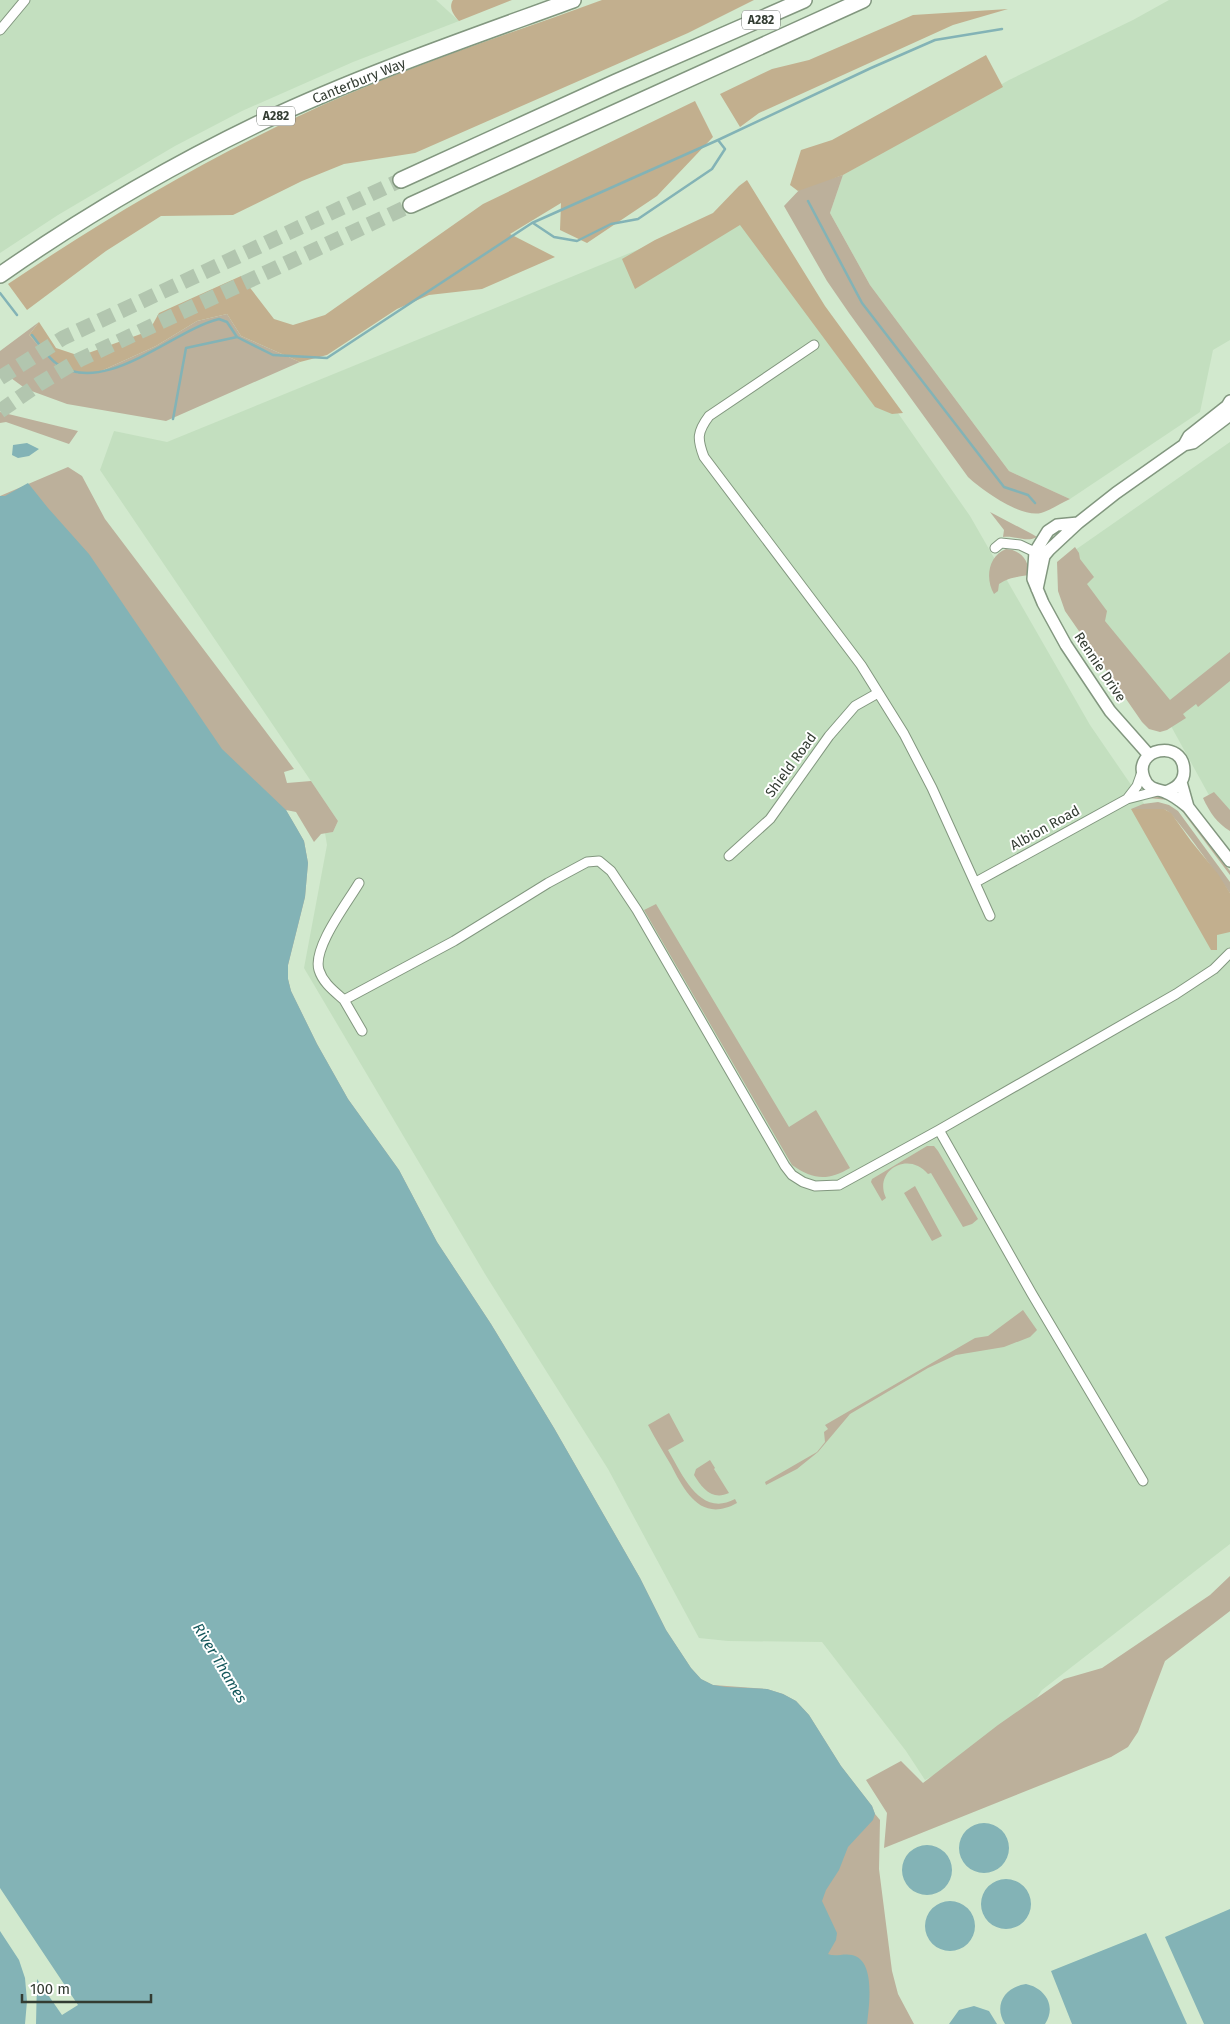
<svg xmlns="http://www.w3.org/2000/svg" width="1230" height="2024" viewBox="0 0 1230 2024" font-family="'Fira Sans',sans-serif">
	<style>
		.built { fill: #c3dfbf }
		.green { fill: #bcb09b }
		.forest { fill: #c2af8e }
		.water { fill: #83b3b6 }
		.pier { fill: #d2e9ce }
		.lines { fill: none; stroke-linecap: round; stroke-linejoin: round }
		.stream { stroke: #83b3b6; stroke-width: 2.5 }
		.highway-tunnel { stroke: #b2c6af; stroke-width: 15; stroke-dasharray: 15 8; stroke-linecap: butt }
		.street-casing { stroke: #82977f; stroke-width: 11 }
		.secondary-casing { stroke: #82977f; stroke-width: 14 }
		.highway-casing { stroke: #82977f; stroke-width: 18 }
		.street { stroke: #fff; stroke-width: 9 }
		.secondary { stroke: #fff; stroke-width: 11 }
		.highway { stroke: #fff; stroke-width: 15 }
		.labels { text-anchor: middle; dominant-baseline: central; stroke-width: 4; stroke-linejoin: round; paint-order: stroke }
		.shield { fill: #fff; stroke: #707670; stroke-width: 1 }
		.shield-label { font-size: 12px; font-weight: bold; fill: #333c32 }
		.street-label { font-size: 14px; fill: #333c32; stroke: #fff }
		.water-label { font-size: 15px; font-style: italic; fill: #15585c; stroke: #fff }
	</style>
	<rect width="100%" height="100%" fill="#d2e9ce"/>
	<!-- built -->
	<path class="built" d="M0,0H436L459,21L353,62L242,111L175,146L58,215L0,253Z
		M1169,0H1230V340L1213,350L1200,412L1070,499L1009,471L870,285L830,213L843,175L1009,80L1133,20Z
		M740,208L893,406L970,516L1090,725L1230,929V1544L1042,1690L1014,1731L925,1780L906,1751L822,1642L728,1641L699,1638L608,1469L485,1274L304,968L327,845L325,833L333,832L338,821L100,470L114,431L167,442Z
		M1230,442V825L1221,817L1166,717L1058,562Z"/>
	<!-- green -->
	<path class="green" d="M843,175L830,213L870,285L1009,471L1070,499C1061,503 1051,510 1041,513C1021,518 982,490 968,477L849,313L827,281L784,206L802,187Z
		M227,314L241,336L300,362L166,421L67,404L26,389L0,370V351L39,322L29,335L59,368L80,374H88L99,372L156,346L197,321Z
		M0,412L78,431L69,444L6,422L0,423Z
		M68,467L82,476L105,519L294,769L284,772L287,783L311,781L338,821L333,832L321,834L314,842L296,812L286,810L304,841L308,863L305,897L288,965V979L291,991L317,1044L348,1099L399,1170L437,1242L491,1324L554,1428L640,1578L666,1630L691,1668L701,1679L713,1685L767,1689L783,1694L796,1701L809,1715L841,1766L872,1806L875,1814L880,1820L879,1869L892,1971L898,1994L914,2024H832L0,496Z
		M990,512L1032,534L1037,537C1027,543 1014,535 1003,537L1004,530Z
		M1075,547L1079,553L1080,559L1094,577L1087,584L1107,611L1105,621L1170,700L1230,652V681L1198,707L1196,704L1183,714L1186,718L1167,730L1160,732L1149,729L1142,722L1065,611L1058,591L1057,562Z
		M1006,549C1021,550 1029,560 1029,575C1018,577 1010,577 999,584L998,591L994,594C985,579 988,556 1006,549Z
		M1214,792L1230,810V831C1217,823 1210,813 1203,798Z
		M1155,796L1168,799L1182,807L1230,871V875L1179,807L1169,800L1148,798Z
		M1158,802L1169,805L1178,811L1230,882V893C1223,882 1173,812 1166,810C1159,808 1139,810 1131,809L1143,804Z
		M656,904L789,1127L816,1110L850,1168C828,1181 813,1180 792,1165L644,910Z
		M927,1146H934L938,1151L978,1219L972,1224L963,1227L931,1173L928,1174C908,1150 873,1171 886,1198L882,1201L871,1182L872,1179Z
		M915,1186L942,1236L932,1241L904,1193Z
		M1023,1310L1037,1330L1030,1337L1004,1347L956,1355L928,1368L850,1414L818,1452L797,1469L766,1485L765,1482L817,1452L825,1442L824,1432L828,1429L825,1425L975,1338L988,1336Z
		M669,1413L684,1441L668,1450C682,1474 700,1518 735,1499L737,1503C701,1523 685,1492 671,1465C663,1452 655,1438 648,1425Z
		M710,1460L715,1468L714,1469L729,1493C712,1501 702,1488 694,1475L696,1469Z
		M1230,1576V1611L1165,1661L1138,1732L1128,1747L1111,1757L884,1848L887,1813L866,1780L901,1761L923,1783L998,1725L1064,1679L1102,1668L1210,1595Z"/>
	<!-- forest -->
	<path class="forest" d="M453,0H512L459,21C454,15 448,8 453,0Z
		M602,0H754L688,33L415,153L344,164L302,181L233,215L161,216L106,251L27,310L8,284C101,221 197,164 299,116C397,70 501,37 602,0Z
		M1008,9L953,25L759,113L740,127L720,94L772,69L809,60L913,15Z
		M986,55L1003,87L843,175L798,191L790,185L801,150L832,140Z
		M695,101L713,137L657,196L587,243L560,230L561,203L510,234L555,257L482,289L429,295L397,309L327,355L300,362L241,336L227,314L197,321L156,346L99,372L88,374H79L60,368L29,335L39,322L56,348L80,356L149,331L159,313L241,276L274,319L293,325L325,315L483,204Z
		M747,180L825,306L903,413L892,414L875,407L740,225L635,289L622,259L655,240L713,213L739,186Z
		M1131,809H1164L1171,813L1191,841L1218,874L1230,893V932L1217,935V950H1211Z"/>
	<!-- water -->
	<path class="water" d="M27,443L39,449L29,456L18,458L12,455L13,445Z
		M28,483L48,508L89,554L222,749L286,810L296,827L304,841L308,863L305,897L288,965V979L291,991L317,1044L348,1099L399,1170L437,1242L491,1324L554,1428L640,1578L666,1630L691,1668L701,1679L713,1685L726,1687L767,1689L783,1694L796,1701L809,1715L841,1766L872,1806L875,1814L873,1820L848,1847L839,1870L826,1890L822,1901L837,1933L836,1940L828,1954C835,1957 844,1953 852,1955C876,1960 869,2006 867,2024H0V496H5Z
		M959 1848a25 25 0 1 1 50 0a25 25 0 1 1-50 0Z
		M902 1870a25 25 0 1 1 50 0a25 25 0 1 1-50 0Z
		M981 1904a25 25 0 1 1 50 0a25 25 0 1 1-50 0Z
		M925 1926a25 25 0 1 1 50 0a25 25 0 1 1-50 0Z
		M1230,1909V2024H1204L1165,1937Z
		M1146,1933L1187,2024H1072L1051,1971Z
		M1026,1984C1045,1988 1057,2006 1045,2024H1005C993,2005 1005,1987 1026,1984Z
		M974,2006L989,2011L997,2024H949L959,2010Z"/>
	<!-- pier -->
	<path class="pier" d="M0,1888L78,2005L62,2015L37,1979L36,2024H25L27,2001L25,1978L19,1960L0,1931Z"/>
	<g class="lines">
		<!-- stream -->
		<path class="stream" d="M808,201L862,303L1004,487L1028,495L1035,503
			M533,223L554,237L577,241L611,224L638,219L712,169L725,149L718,140
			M0,293L17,315
			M32,335C39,344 47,357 57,364C105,397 173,330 219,319L227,322L237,337L273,355L327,358L532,223L718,140L871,68L935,40L1002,29
			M173,419L186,348L237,337"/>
		<!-- highway-tunnel -->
		<path class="highway-tunnel" d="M0,378L63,338L401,180
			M0,411L39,384L79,360L411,205"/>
		<defs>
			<path id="street" d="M0,30L25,0
				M814,345L709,416C697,432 697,439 704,457L861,665L904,734L932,788L990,916
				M995,548L1001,543L1020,545L1039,554
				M1127,799L1137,786L1142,772
				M729,856L770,819L829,736L855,706L878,693
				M976,882L1127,799L1158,791
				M359,883C348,902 312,948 319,970C323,983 334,991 344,1000L454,941L548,883L587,862L599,861L611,871L637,910L785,1166L792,1175L803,1182L815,1186L839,1185L939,1130L1176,994L1214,969L1230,953
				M344,1000L362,1031
				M939,1130L1032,1294L1143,1481"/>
			<path id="secondary" d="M1184,445L1193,443L1230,415
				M1078,523L1057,525L1048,531L1035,552L1033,579L1043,603L1066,645L1110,711L1149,755
				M1037,589L1044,556L1049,550L1078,523L1116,493L1184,445L1189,436L1227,406L1230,401
				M1181,782L1188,807L1230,861
				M1165,792C1175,789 1184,783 1184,771C1184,738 1132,748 1144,778C1148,789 1156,789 1165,792C1173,795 1182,802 1188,807"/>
			<path id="highway" d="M401,180L616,82L804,0
				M411,205L863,0
				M0,275C83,217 172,165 264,121C364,74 469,38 573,0"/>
		</defs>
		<!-- street casing -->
		<use href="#street" class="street-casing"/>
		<!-- secondary casing -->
		<use href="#secondary" class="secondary-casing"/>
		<!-- highway casing -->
		<use href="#highway" class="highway-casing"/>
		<!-- street -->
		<use href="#street" class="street"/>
		<!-- secondary -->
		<use href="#secondary" class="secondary"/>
		<!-- highway -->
		<use href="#highway" class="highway"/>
	</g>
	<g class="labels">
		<!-- shield labels -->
		<g class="shield">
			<rect x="742" y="10.5" width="38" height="19" rx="4"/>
			<rect x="257" y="106.5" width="38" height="19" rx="4"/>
		</g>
		<g class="shield-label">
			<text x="761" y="20">A282</text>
			<text x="276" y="116">A282</text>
		</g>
		<!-- street labels -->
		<g class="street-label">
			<text transform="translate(359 81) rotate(-22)">Canterbury Way</text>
			<text transform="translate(1100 667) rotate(56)">Rennie Drive</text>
			<text transform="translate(791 765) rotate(-54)">Shield Road</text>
			<text transform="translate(1045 828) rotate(-29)">Albion Road</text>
		</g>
		<!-- water labels -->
		<g class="water-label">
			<text transform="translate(220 1663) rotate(59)">River Thames</text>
		</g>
	</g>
	<!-- scale -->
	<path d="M22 1994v8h129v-8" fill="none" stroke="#333c32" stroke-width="2.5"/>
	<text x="30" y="1994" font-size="15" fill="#333c32" stroke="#ffffff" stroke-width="4" paint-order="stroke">100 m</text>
</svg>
